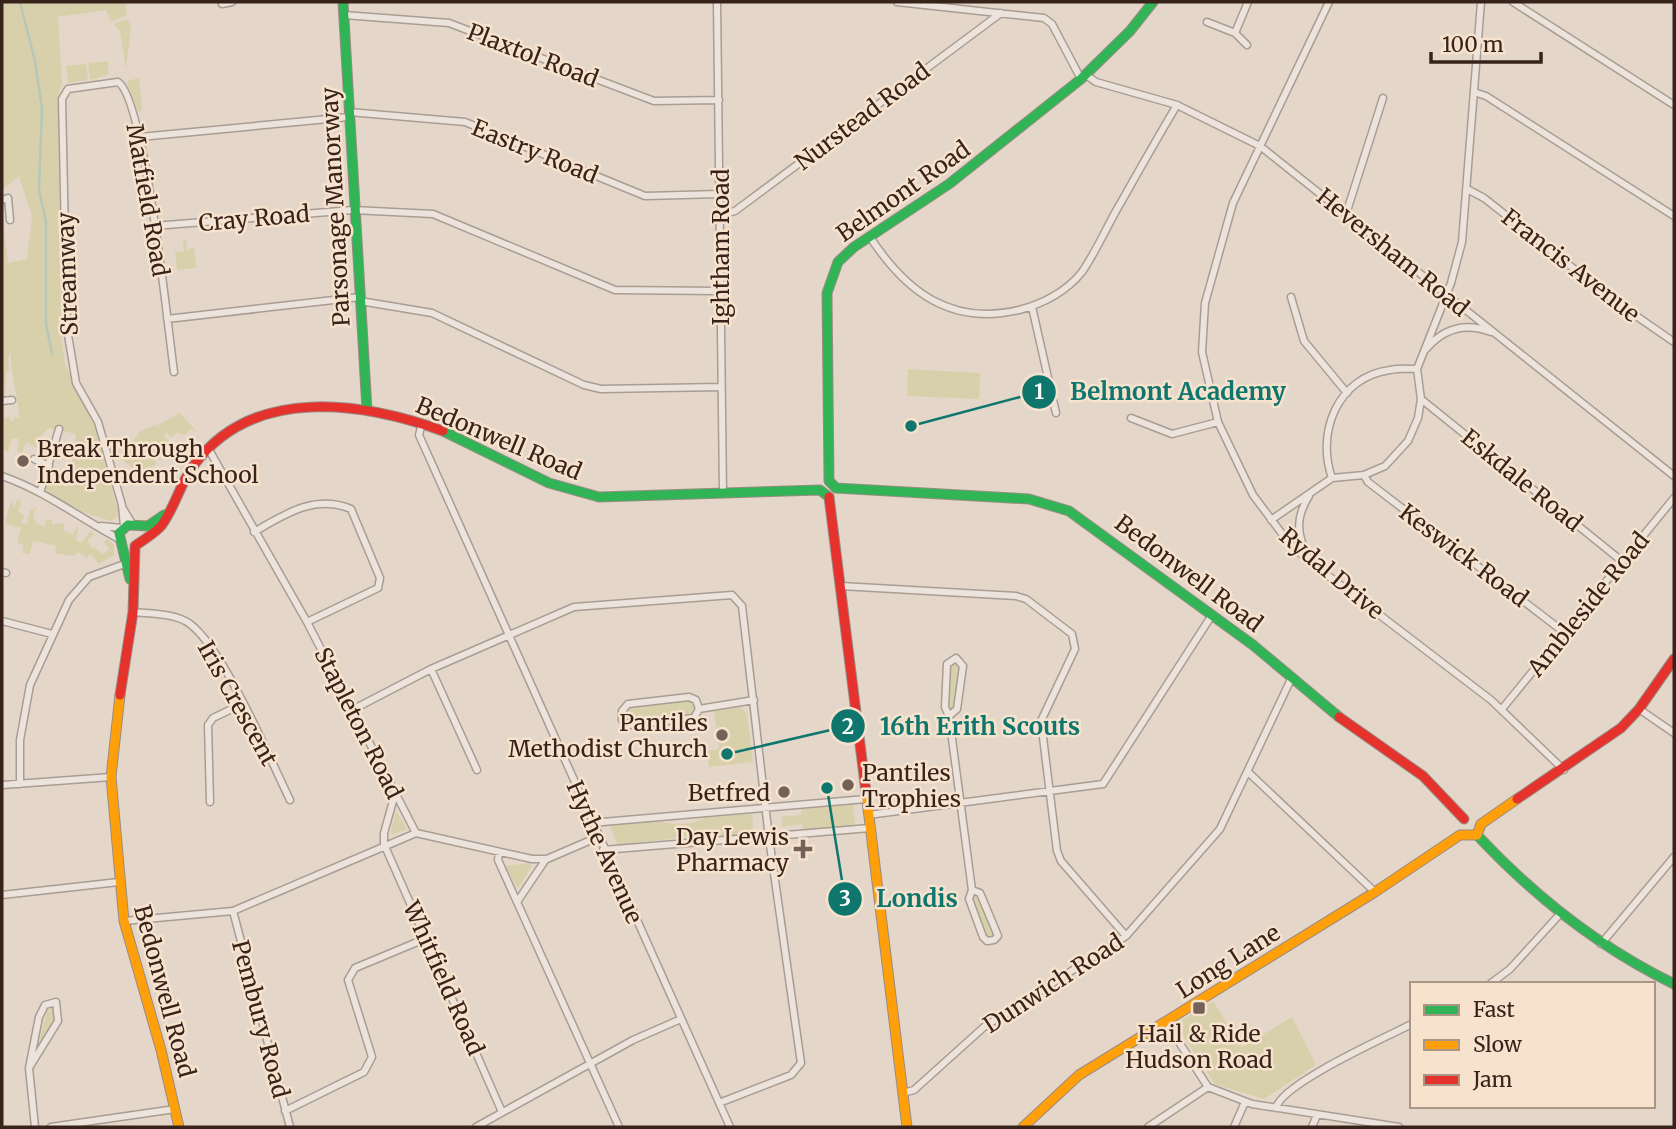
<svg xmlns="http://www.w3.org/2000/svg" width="1676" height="1129" viewBox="0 0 1676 1129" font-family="Merriweather,serif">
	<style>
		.green { fill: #d8d0aa }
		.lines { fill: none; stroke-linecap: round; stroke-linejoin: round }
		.stream { stroke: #b5c8b9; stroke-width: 2.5 }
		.street-casing { stroke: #a99c93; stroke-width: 9 }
		.fast-casing { stroke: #998c83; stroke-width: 11 }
		.slow-casing { stroke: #998c83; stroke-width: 11 }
		.jam-casing { stroke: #998c83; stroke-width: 11 }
		.street { stroke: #ece4dc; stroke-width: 6 }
		.fast { stroke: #30b455; stroke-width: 9 }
		.slow { stroke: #ff9f0a; stroke-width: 9 }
		.jam { stroke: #e5322d; stroke-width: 9 }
		.poi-dot { fill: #746258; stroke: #f7e3cd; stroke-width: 2.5 }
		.labels { text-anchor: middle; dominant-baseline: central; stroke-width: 5; stroke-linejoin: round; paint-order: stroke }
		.street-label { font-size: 23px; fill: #38231b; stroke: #f7e3cd }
		.poi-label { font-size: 23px; fill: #38231b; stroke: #f7e3cd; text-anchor: end }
		.leader { fill: none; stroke: #0f766e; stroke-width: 2.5 }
		.callout-dot { fill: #0f766e; stroke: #f7e3cd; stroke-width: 2.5 }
		.mark-label { font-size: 21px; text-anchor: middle; font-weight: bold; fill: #fff }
		.callout-label { font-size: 24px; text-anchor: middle; font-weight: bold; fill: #0f766e; stroke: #f7e3cd; stroke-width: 5; stroke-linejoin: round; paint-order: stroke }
	</style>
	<rect width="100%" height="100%" fill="#e4d7c9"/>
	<!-- green -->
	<path class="green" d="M2,2H125L127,15L111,22L106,10L58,17L62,83L58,96L61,334L65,364L95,428L118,511L117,517L111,521L85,513L42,490L46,480L68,487L76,434L49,428L37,439L36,448L26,442L22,453L17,452L19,439L12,438L8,452L2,449V414L3,419L10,416V421L14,420V417L19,418C19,396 10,375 11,353L8,358L9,371H6L5,397H2V210L8,263L27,259L32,216L19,176L2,190Z
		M127,19L131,26L126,69L120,31L114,24Z
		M108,61V75L90,80L88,63Z
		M86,64L88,80L68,83L66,66Z
		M139,78L142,109L139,113L127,84L128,81Z
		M186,239L187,250L194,247L196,268L177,270L175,251L184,252L183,240Z
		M908,369L980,373L979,399L907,396Z
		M180,413L198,433L191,429L185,435L177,433L171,437L166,433L164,436L170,442L165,447L162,445L157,454L163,461L154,457L156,464L148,470L146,478L121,459L140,431L156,425L164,431L158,425Z
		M11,500L14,508L17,500L21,501L18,512L24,515L22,523L27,524L30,511L36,507L33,516L37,524L45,526L46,519L52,520V524L62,523L65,525L63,530L73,535L78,524L76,540L82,543L90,531L94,534L88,540L92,549L94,547L103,554L109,549L103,542L107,539L114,544V555L99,564L91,554L87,558L78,552L73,556L55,553L56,546L33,541L30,554L22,553L24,545L17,543L21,528L5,524Z
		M953,660L960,664L955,708L951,712L947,708L950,663Z
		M689,697L696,700L699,709L694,718L628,725L622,720L628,704Z
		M740,707L747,713L753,762L709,767L707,751L719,749L714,711Z
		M853,805L855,825L803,830L802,824L782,827L781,817L801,815V809Z
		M396,811L407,829L392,835L391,832Z
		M752,814L754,835L708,838L702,835L618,845L610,826L660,821C670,826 697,825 706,817Z
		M529,863L532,866L518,888L505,866Z
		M978,893L994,935L993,937L985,935L971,898L972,894Z
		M1213,1001L1242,1047L1292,1017L1316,1065L1264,1099L1215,1084L1177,1027L1179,1022Z
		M53,1007L56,1019L35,1055L48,1008Z"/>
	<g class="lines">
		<!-- stream -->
		<path class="stream" d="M20,2L35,61L42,108L39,190L46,222V324L52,354"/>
		<defs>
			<path id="street" d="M717,2L723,493
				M897,2L1044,18L1052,24L1081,79
				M1329,2L1233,203L1205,303L1202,352L1218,422L1253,495L1289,543L1309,561L1491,700L1564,770
				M1513,2L1674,105
				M222,4L232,2
				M344,15L449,23L654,101L719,100
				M1207,22L1235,33
				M1247,45L1235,33L1248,2
				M1086,75L1096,82L1177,105L1260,146L1674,476
				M1474,92L1486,96L1674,216
				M349,112L465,122L645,196L719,194
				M140,137L349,117
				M1467,189L1484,198L1616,302L1674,342
				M2,200L8,198L10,220
				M1346,214L1383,98
				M720,215L735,211L1001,13
				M154,226L353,210L433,214L615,290L720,291
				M870,237C906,292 951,326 1019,310C1043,304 1067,291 1082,272C1095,253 1105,231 1116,211C1136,176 1156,140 1177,105
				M1291,297L1304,341L1347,393
				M360,301L432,313L584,385L601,389L721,387
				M1032,307L1056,413
				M167,319L360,297
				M1426,349C1444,328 1465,322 1491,332
				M1421,399L1623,562
				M2,401L12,400
				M1131,418L1172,434L1218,422
				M422,423L419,435L730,1127
				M208,448L307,622L416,833L532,859H547L598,837
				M34,459L49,466
				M1364,475L1368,482L1565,633
				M2,476C45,491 80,518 119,539
				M1332,478C1316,433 1337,377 1390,370C1399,368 1408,369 1417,369
				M40,493L59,429
				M122,507L133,525
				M1271,520L1332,478L1364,475L1385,466L1408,441L1418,418L1421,399L1417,369L1451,283L1462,242L1481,2
				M101,526L122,528
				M124,527L122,505L98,422L76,383L67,329L62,99L68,89L118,82C145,99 168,329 174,372
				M254,532C285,514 315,494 351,509L380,578L378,588L307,622
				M1308,558C1297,534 1295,518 1309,496
				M2,572L6,573
				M841,586L1016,596L1026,599L1072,634L1075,649L1041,721L1057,851L1061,861L1126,936
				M133,612C151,614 175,613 190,624C223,648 270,759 290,800
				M2,621L52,634
				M431,669L477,770
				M689,697L696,700L699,709L694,718L628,725L622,720V711L628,704Z
				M699,709L754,700
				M1502,709L1674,498
				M1639,709L1674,733
				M352,710L431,669L574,607L732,595L742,606L769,838L801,1063L791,1075L719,1103
				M949,716L957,709L963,666L956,658L947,664L945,707L949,716L972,890L969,899L983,937L987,941L994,940L998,936L980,893L972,890
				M1248,772L1375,892
				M20,784V740L30,685L69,600L89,577L130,562
				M2,785L111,777
				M395,794L384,833V844L502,1112
				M210,802L208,725L213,718L242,704
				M868,815L1103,784L1212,615
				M591,823L866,799
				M603,850L870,828
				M499,852L498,860L517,902
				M546,859L517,902L619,1127
				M2,895L119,882
				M233,911L290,1127
				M124,921L233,911L416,833
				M1601,944L1674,857
				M1490,984L1510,969L1560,914
				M1166,1022L1208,1087L1252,1104L1399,1127
				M29,1068L39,1017L45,1005L56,1002L58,1021L29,1068L35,1127
				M903,1093L914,1090L984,1027L1126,936L1220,829L1292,677
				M1276,1108C1281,1084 1386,1037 1412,1024
				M285,1111L364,1072L372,1057L348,980L355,968L427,938
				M51,1127L175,1109
				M476,1127L633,1040L681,1019
				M1148,1127L1208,1087
				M1234,1127L1245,1102
				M1312,1127L1317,1115"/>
			<path id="fast" d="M343,2L367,410
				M443,431L549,483L599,497L820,490L829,497
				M829,481L836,488L1029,499L1069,511L1253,645L1339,717
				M829,481L827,293L838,262L854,247L949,184L1081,79L1130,31L1153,2
				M130,579L119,533L128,525L148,526L164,515
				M1477,835C1535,897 1598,947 1674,984"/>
			<path id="slow" d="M120,695L111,777L124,921L161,1050L179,1127
				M866,792L907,1127
				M1023,1127L1079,1075L1375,892L1460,835H1477L1481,824L1517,799"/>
			<path id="jam" d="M829,497L866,792
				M120,695L133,612L135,546C143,540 154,534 161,526C175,508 180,483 194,465C253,385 362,402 443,431
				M1339,717L1423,776L1464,819
				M1517,799L1621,728L1639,709L1674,659"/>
		</defs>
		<!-- street casing -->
		<use href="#street" class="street-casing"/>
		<!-- fast casing -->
		<use href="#fast" class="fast-casing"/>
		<!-- slow casing -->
		<use href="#slow" class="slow-casing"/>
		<!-- jam casing -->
		<use href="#jam" class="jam-casing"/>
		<!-- street -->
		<use href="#street" class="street"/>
		<!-- fast -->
		<use href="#fast" class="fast"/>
		<!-- slow -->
		<use href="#slow" class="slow"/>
		<!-- jam -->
		<use href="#jam" class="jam"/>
	</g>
	<!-- markers -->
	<g class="poi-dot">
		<circle cx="23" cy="461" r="7"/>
		<circle cx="722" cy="735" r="7"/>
		<circle cx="848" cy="785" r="7"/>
		<circle cx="784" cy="792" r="7"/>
		<path d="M799.5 838.5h7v7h7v7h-7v7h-7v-7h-7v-7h7z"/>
		<rect x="1192" y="1001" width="14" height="14" rx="3.5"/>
	</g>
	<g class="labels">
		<!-- street labels -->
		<g class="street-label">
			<text transform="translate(533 55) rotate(21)">Plaxtol Road</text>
			<text transform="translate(862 116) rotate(-37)">Nurstead Road</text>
			<text transform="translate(535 151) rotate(22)">Eastry Road</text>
			<text transform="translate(903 191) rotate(-35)">Belmont Road</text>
			<text transform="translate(148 200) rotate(80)">Matfield Road</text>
			<text transform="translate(335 207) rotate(-93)">Parsonage Manorway</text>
			<text transform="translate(254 218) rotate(-5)">Cray Road</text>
			<text transform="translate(720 247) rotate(-90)">Ightham Road</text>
			<text transform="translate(1393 252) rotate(39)">Heversham Road</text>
			<text transform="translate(1571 265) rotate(38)">Francis Avenue</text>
			<text transform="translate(67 274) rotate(-92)">Streamway</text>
			<text transform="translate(499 438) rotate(23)">Bedonwell Road</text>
			<text transform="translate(1522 480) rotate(39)">Eskdale Road</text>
			<text transform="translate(1464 555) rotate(37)">Keswick Road</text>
			<text transform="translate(1189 573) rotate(37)">Bedonwell Road</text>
			<text transform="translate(1332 573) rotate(40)">Rydal Drive</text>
			<text transform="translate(1588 604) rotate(-51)">Ambleside Road</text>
			<text transform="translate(238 703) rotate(61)">Iris Crescent</text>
			<text transform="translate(359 723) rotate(63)">Stapleton Road</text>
			<text transform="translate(605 852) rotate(66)">Hythe Avenue</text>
			<text transform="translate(1228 961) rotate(-32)">Long Lane</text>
			<text transform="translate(444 978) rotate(66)">Whitfield Road</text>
			<text transform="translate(1053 983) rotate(-33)">Dunwich Road</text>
			<text transform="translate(165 991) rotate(75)">Bedonwell Road</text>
			<text transform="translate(261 1019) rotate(75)">Pembury Road</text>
		</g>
		<!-- poi labels -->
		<g class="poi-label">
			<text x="37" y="448" text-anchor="start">Break Through<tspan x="37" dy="26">Independent School</tspan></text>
			<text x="708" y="722">Pantiles<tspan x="708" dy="26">Methodist Church</tspan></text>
			<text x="862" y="772" text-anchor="start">Pantiles<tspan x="862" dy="26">Trophies</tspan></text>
			<text x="770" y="792">Betfred</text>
			<text x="789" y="836">Day Lewis<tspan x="789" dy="26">Pharmacy</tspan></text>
			<text x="1199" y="1033" text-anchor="middle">Hail &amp; Ride<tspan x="1199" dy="26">Hudson Road</tspan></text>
		</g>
	</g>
	<!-- callouts -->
	<path class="leader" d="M911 426L1039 392M727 754L848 726M827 788L845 899"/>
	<g class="callout-dot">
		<circle cx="911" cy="426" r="7"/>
		<circle cx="727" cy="754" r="7"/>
		<circle cx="827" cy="788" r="7"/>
		<circle cx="1039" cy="392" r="18"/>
		<circle cx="848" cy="726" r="18"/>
		<circle cx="845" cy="899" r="18"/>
	</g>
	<g class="mark-label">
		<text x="1039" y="399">1</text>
		<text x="848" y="734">2</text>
		<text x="845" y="906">3</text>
	</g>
	<g class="callout-label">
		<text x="1178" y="400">Belmont Academy</text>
		<text x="980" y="735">16th Erith Scouts</text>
		<text x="917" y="907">Londis</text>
	</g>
	<!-- border -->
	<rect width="1676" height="1129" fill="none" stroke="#38231b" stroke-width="7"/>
	<!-- legend -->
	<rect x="1410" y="982" width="245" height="126" fill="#f7e3cd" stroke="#ab9686" stroke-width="2"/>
	<rect x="1424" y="1005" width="35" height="10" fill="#30b455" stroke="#ab9686" stroke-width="2"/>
	<text x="1473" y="1017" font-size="21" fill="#38231b">Fast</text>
	<rect x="1424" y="1040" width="35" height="10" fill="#ff9f0a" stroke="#ab9686" stroke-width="2"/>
	<text x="1473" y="1052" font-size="21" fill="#38231b">Slow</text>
	<rect x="1424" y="1075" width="35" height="10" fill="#e5322d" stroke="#ab9686" stroke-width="2"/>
	<text x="1473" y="1087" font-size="21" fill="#38231b">Jam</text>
	<!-- scale -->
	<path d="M1431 52v10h110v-10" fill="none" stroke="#38231b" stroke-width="3.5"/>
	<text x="1442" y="52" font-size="21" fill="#38231b" stroke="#f7e3cd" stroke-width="5" paint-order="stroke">100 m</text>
</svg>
